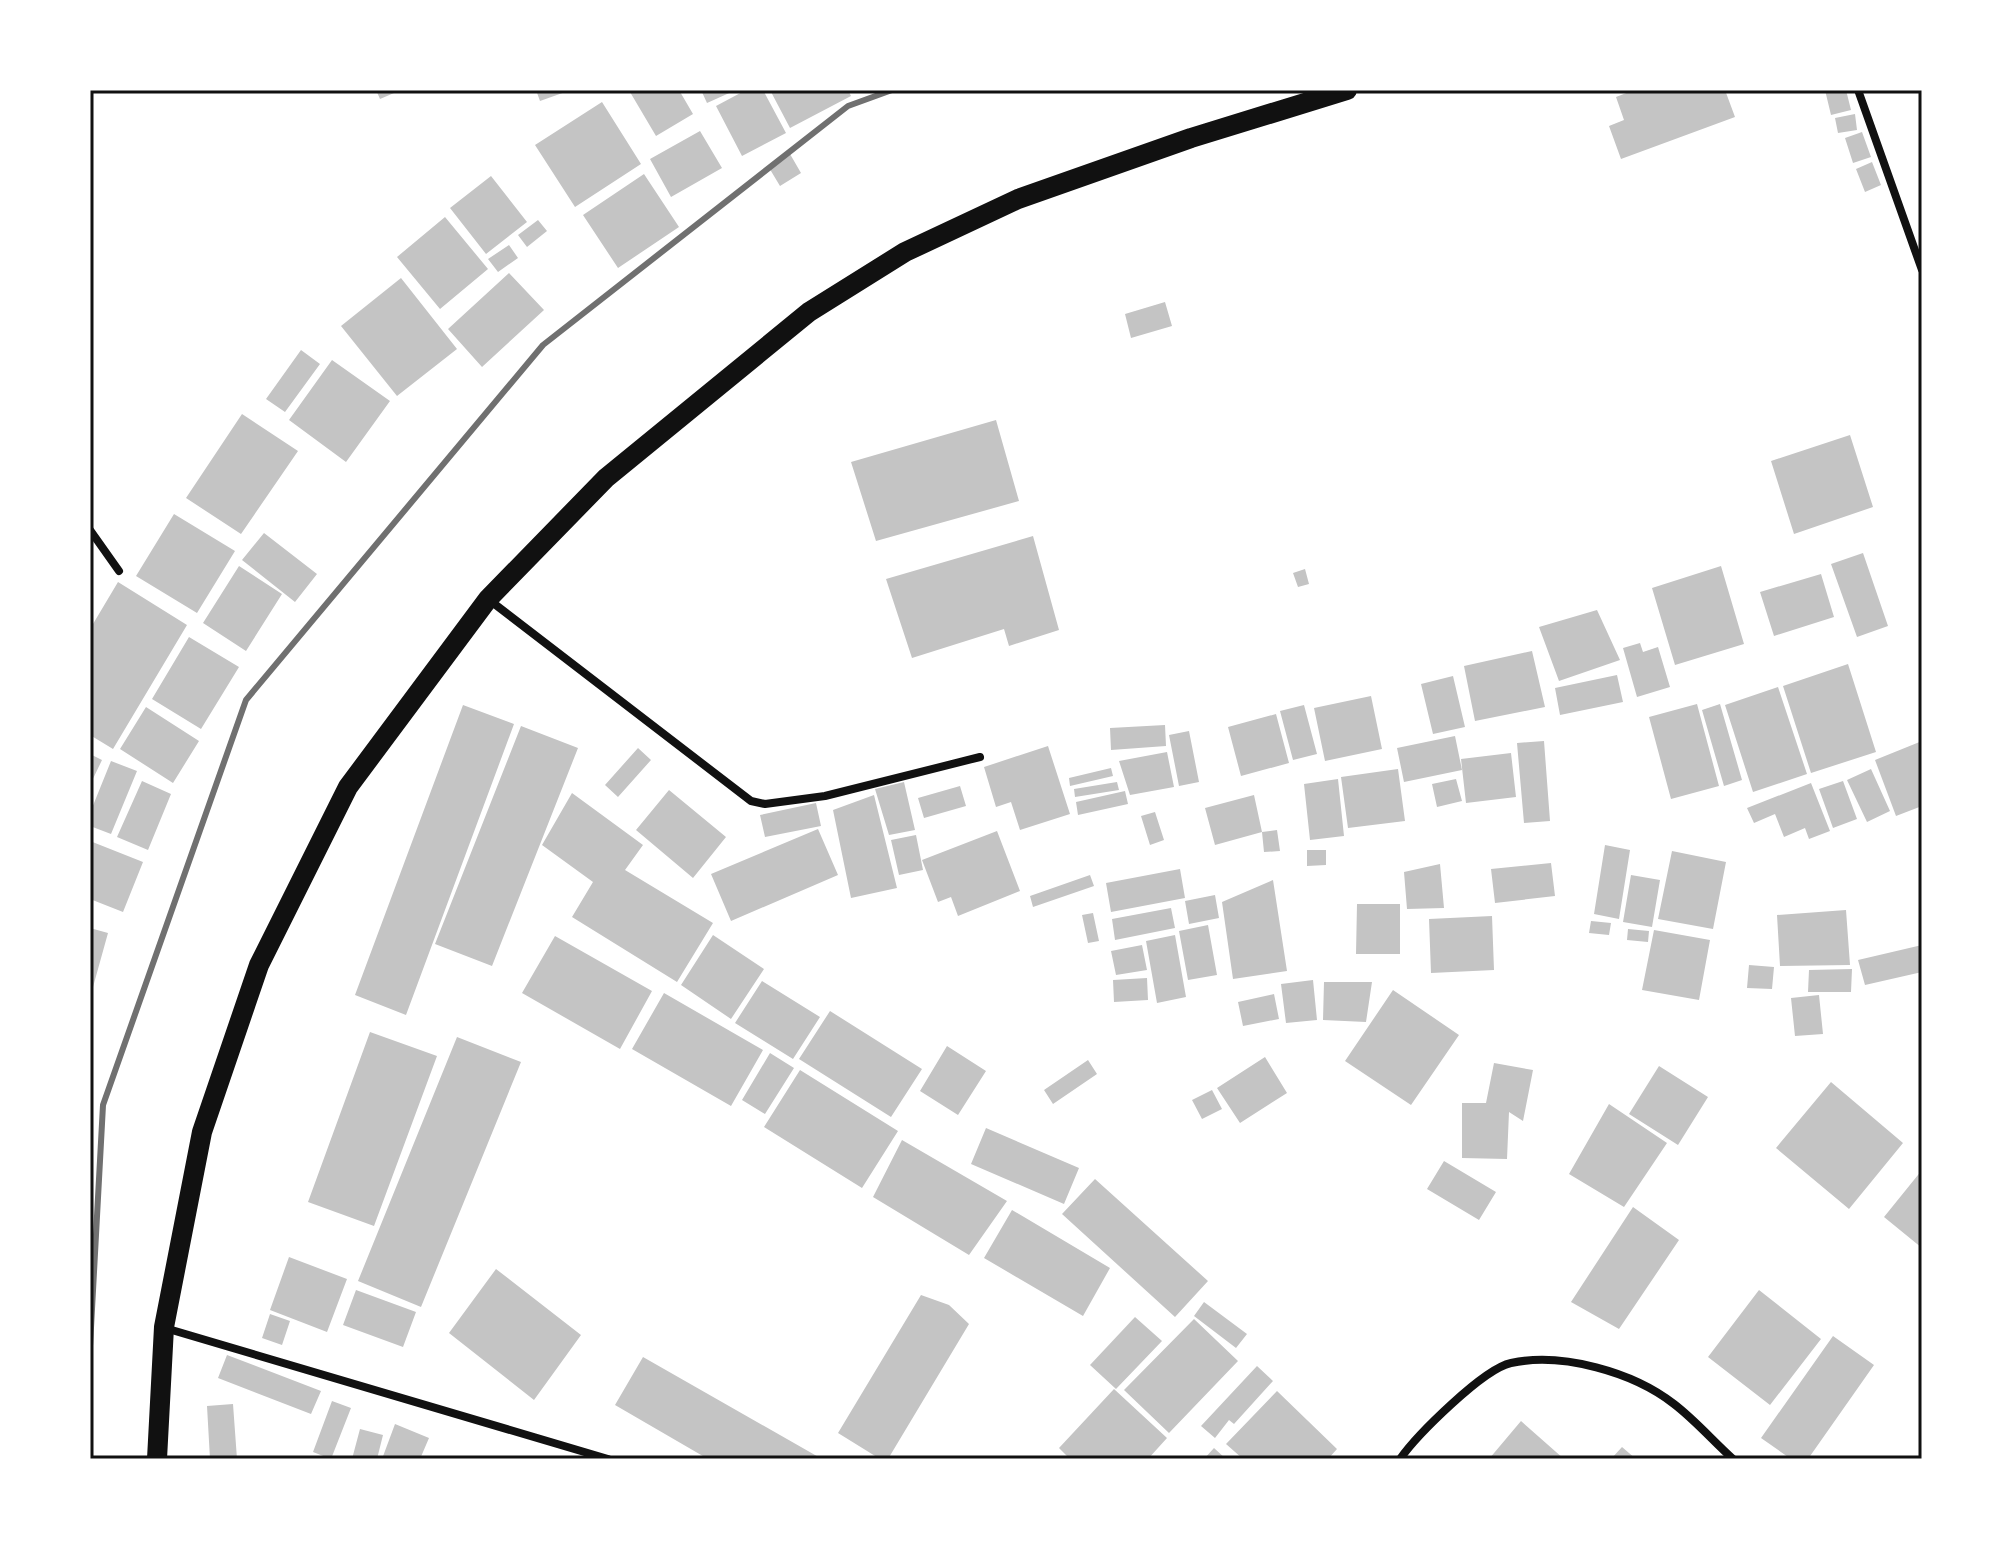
<svg xmlns="http://www.w3.org/2000/svg" width="2012" height="1549" viewBox="0 0 2012 1549" font-family="'Nunito Sans',sans-serif">
	<style>
		.building { fill: #c4c4c4 }
		.lines { fill: none; stroke-linecap: round; stroke-linejoin: round }
		.minor { stroke: #111; stroke-width: 8 }
		.primary { stroke: #111; stroke-width: 20 }
		.rail { stroke: #707070; stroke-width: 6 }
		.neatline { fill: none; stroke: #111; stroke-width: 3 }
	</style>
	<rect width="100%" height="100%" fill="#fff"/>
	<!-- building -->
	<path class="building" d="M376,90H401L380,99Z
		M536,90H571L540,101Z
		M632,90H679L693,114L656,136L630,92Z
		M701,90H736L707,103Z
		M746,90H763L786,133L742,156L716,106Z
		M770,90H848L851,96L790,128Z
		M1634,90H1725L1735,117L1621,159L1609,126L1624,120L1616,97Z
		M1825,90H1846L1851,110L1831,115Z
		M602,102L641,164L575,207L535,145Z
		M1855,114L1857,130L1838,133L1835,118Z
		M700,131L722,168L671,197L650,159Z
		M1862,132L1871,157L1853,163L1845,138Z
		M790,154L801,173L780,186L768,166Z
		M1872,162L1881,185L1865,192L1856,169Z
		M644,174L679,227L618,268L583,215Z
		M491,176L527,222L486,254L450,208Z
		M445,217L488,269L440,309L397,257Z
		M538,220L547,231L527,247L518,235Z
		M509,245L518,258L498,272L488,259Z
		M509,273L544,310L482,367L448,329Z
		M401,278L457,349L397,396L341,326Z
		M1165,302L1172,326L1131,338L1125,314Z
		M301,350L320,364L285,412L266,399Z
		M332,360L390,401L346,462L289,420Z
		M242,414L298,451L241,534L186,498Z
		M996,420L1019,501L876,541L851,462Z
		M1850,435L1873,507L1794,534L1771,461Z
		M174,514L235,551L197,613L136,576Z
		M264,533L317,574L295,602L242,560Z
		M1033,536L1059,630L1009,646L1004,629L912,658L886,579Z
		M1863,553L1888,626L1857,637L1831,564Z
		M239,566L282,594L246,651L203,623Z
		M1721,566L1744,644L1675,665L1652,588Z
		M1305,569L1309,584L1298,587L1293,573Z
		M1821,574L1834,617L1774,636L1760,592Z
		M118,582L187,625L113,749L90,735V629Z
		M1597,610L1620,660L1559,681L1539,627Z
		M189,637L239,667L201,729L152,699Z
		M1640,643L1643,652L1658,647L1670,687L1637,697L1623,648Z
		M1532,651L1545,707L1475,721L1464,666Z
		M1848,664L1876,752L1811,773L1783,686Z
		M1617,675L1623,702L1560,715L1555,688Z
		M1453,676L1465,727L1433,734L1421,684Z
		M1778,687L1807,774L1753,792L1725,705Z
		M1371,696L1382,749L1325,761L1314,708Z
		M1697,704L1719,786L1671,799L1649,717Z
		M1720,704L1742,780L1724,786L1702,710Z
		M463,705L514,724L406,1015L355,995Z
		M1304,705L1317,754L1293,760L1280,711Z
		M146,707L199,741L173,783L120,749Z
		M1276,714L1289,763L1241,776L1228,727Z
		M1165,725L1166,746L1111,750L1110,728Z
		M521,726L578,748L492,966L435,944Z
		M1189,731L1199,782L1179,786L1169,735Z
		M1455,736L1462,770L1404,782L1397,748Z
		M1544,741L1550,821L1524,823L1517,743Z
		M1922,741V806L1896,816L1875,760Z
		M1048,746L1070,814L1020,830L1011,802L996,807L984,767Z
		M638,748L651,760L618,797L605,785Z
		M1167,752L1174,787L1130,795L1119,761Z
		M1511,753L1516,797L1466,803L1461,759Z
		M90,754L102,760L90,785Z
		M111,761L137,771L111,834L90,826V813Z
		M1111,768L1113,776L1070,786L1069,778Z
		M1398,769L1405,821L1348,828L1341,777Z
		M1871,769L1890,811L1867,822L1847,780Z
		M1338,779L1344,836L1310,840L1304,784Z
		M1456,779L1462,801L1437,807L1432,784Z
		M142,781L171,794L148,850L117,837Z
		M1843,781L1857,819L1833,828L1819,789Z
		M904,782L915,830L889,835L875,789Z
		M1117,782L1119,790L1075,797L1074,789Z
		M1811,783L1830,831L1809,839L1805,828L1784,837L1775,814L1754,823L1747,808Z
		M960,786L966,806L924,818L918,798Z
		M669,790L726,837L693,878L636,830Z
		M1125,791L1128,804L1078,815L1076,802Z
		M572,793L643,845L625,870L713,923L677,982L572,917L593,882L542,845Z
		M874,795L897,888L851,898L833,810Z
		M1254,795L1262,832L1277,830L1280,851L1264,852L1262,832L1215,845L1205,808Z
		M816,803L821,826L765,837L760,815Z
		M1155,812L1164,840L1150,845L1141,816Z
		M818,829L838,875L731,921L711,874Z
		M997,831L1020,891L958,916L951,897L938,902L922,860Z
		M916,835L923,870L899,875L891,840Z
		M90,841L143,862L123,912L90,899Z
		M1605,845L1630,850L1619,919L1594,914Z
		M1307,850H1326V865L1307,866Z
		M1672,851L1726,862L1713,929L1658,919Z
		M1551,863L1555,896L1495,903L1491,869Z
		M1440,864L1444,908L1407,909L1404,872Z
		M1180,869L1185,898L1111,912L1106,883Z
		M1090,875L1094,886L1033,907L1030,896Z
		M1631,875L1660,880L1652,927L1623,922Z
		M1273,880L1287,971L1233,979L1222,902Z
		M1215,895L1219,918L1189,924L1185,901Z
		M1357,904H1400V954H1356Z
		M1171,908L1175,928L1115,940L1112,919Z
		M1846,910L1850,965L1780,966L1777,915Z
		M1093,913L1099,941L1088,943L1082,915Z
		M1492,916L1494,970L1431,973L1429,919Z
		M1591,921L1611,923L1609,935L1589,933Z
		M1208,925L1217,975L1188,980L1179,931Z
		M90,928L108,933L93,987L90,986Z
		M1628,929L1649,931L1648,942L1627,940Z
		M1654,930L1710,940L1699,1000L1642,990Z
		M713,935L764,969L731,1019L681,985Z
		M1175,935L1186,997L1157,1003L1146,941Z
		M555,936L652,991L620,1049L522,993Z
		M1142,945L1147,970L1116,975L1111,951Z
		M1922,945V972L1865,985L1858,960Z
		M1749,965L1774,967L1772,989L1747,988Z
		M1852,969L1851,992H1808L1809,970Z
		M1147,978L1148,1000L1114,1002L1113,980Z
		M1313,980L1317,1020L1286,1023L1281,984Z
		M762,981L820,1017L793,1059L735,1023Z
		M1324,982H1372L1366,1022L1323,1020Z
		M1393,990L1459,1035L1411,1105L1345,1061Z
		M664,993L763,1050L731,1106L632,1049Z
		M1274,994L1279,1019L1243,1026L1238,1002Z
		M1819,995L1823,1034L1795,1036L1791,998Z
		M830,1011L922,1069L891,1117L799,1059Z
		M370,1032L437,1056L374,1226L308,1202Z
		M457,1037L521,1062L421,1307L358,1281Z
		M947,1046L986,1071L958,1115L920,1091Z
		M770,1053L794,1068L765,1114L742,1100Z
		M1265,1057L1287,1093L1240,1123L1217,1088Z
		M1088,1060L1097,1074L1053,1104L1044,1090Z
		M1494,1063L1533,1070L1523,1121L1509,1112L1507,1159L1462,1158V1103H1486Z
		M1659,1066L1708,1097L1678,1145L1629,1114Z
		M800,1070L898,1131L862,1188L764,1127Z
		M1831,1082L1903,1143L1849,1209L1776,1148Z
		M1212,1090L1222,1109L1202,1119L1192,1100Z
		M1609,1104L1667,1143L1624,1207L1569,1174Z
		M986,1128L1079,1168L1064,1204L971,1164Z
		M902,1140L1007,1201L969,1255L873,1197Z
		M1444,1161L1496,1192L1479,1220L1427,1189Z
		M1922,1170V1248L1884,1217Z
		M1095,1179L1208,1281L1175,1317L1062,1214Z
		M1633,1207L1679,1240L1619,1329L1571,1302Z
		M1012,1210L1110,1268L1083,1316L984,1258Z
		M289,1257L347,1279L327,1332L270,1310Z
		M496,1269L581,1335L534,1400L449,1333Z
		M356,1290L416,1312L403,1347L343,1325Z
		M1759,1290L1821,1339L1770,1405L1708,1357Z
		M921,1295L949,1305L969,1324L888,1459H880L838,1433Z
		M1204,1302L1247,1334L1236,1348L1194,1316Z
		M270,1314L290,1321L282,1345L262,1338Z
		M1135,1317L1162,1341L1116,1389L1090,1365Z
		M1194,1319L1238,1361L1169,1433L1124,1390Z
		M1833,1336L1874,1365L1808,1459H1791L1761,1438Z
		M227,1355L321,1391L311,1414L218,1378Z
		M643,1357L822,1459H708L615,1405Z
		M1257,1366L1273,1381L1234,1424L1229,1420L1215,1438L1201,1426Z
		M1114,1389L1167,1438L1148,1459H1070L1059,1448Z
		M1277,1391L1337,1449L1328,1459H1243L1226,1444Z
		M332,1401L351,1408L331,1459L313,1452Z
		M233,1404L237,1459H210L207,1406Z
		M1521,1421L1564,1459H1489Z
		M395,1424L429,1438L420,1459H382Z
		M360,1429L383,1435L377,1459H352Z
		M1622,1447L1636,1459H1611Z
		M1214,1448L1226,1459H1204Z"/>
	<g class="lines">
		<!-- minor -->
		<path class="minor" d="M1858,90L1922,270
			M90,530L119,571
			M488,599L751,801L765,804L825,796L980,757
			M165,1328L608,1459
			M1400,1459C1417,1435 1483,1369 1511,1363C1562,1352 1633,1372 1674,1404C1695,1420 1713,1441 1733,1459"/>
		<!-- primary -->
		<path class="primary" d="M157,1459L164,1327L202,1132L259,965L348,787L488,599L606,478L809,312L905,252L1018,199L1191,138L1347,90"/>
		<!-- rail -->
		<path class="rail" d="M90,1346L103,1105L246,700L543,345L848,106L892,90"/>
	</g>
	<!-- border -->
	<rect width="2012" height="1549" fill="none" stroke="#ffffff" stroke-width="184"/>
	<rect x="92" y="92" width="1828" height="1365" class="neatline"/>
</svg>
